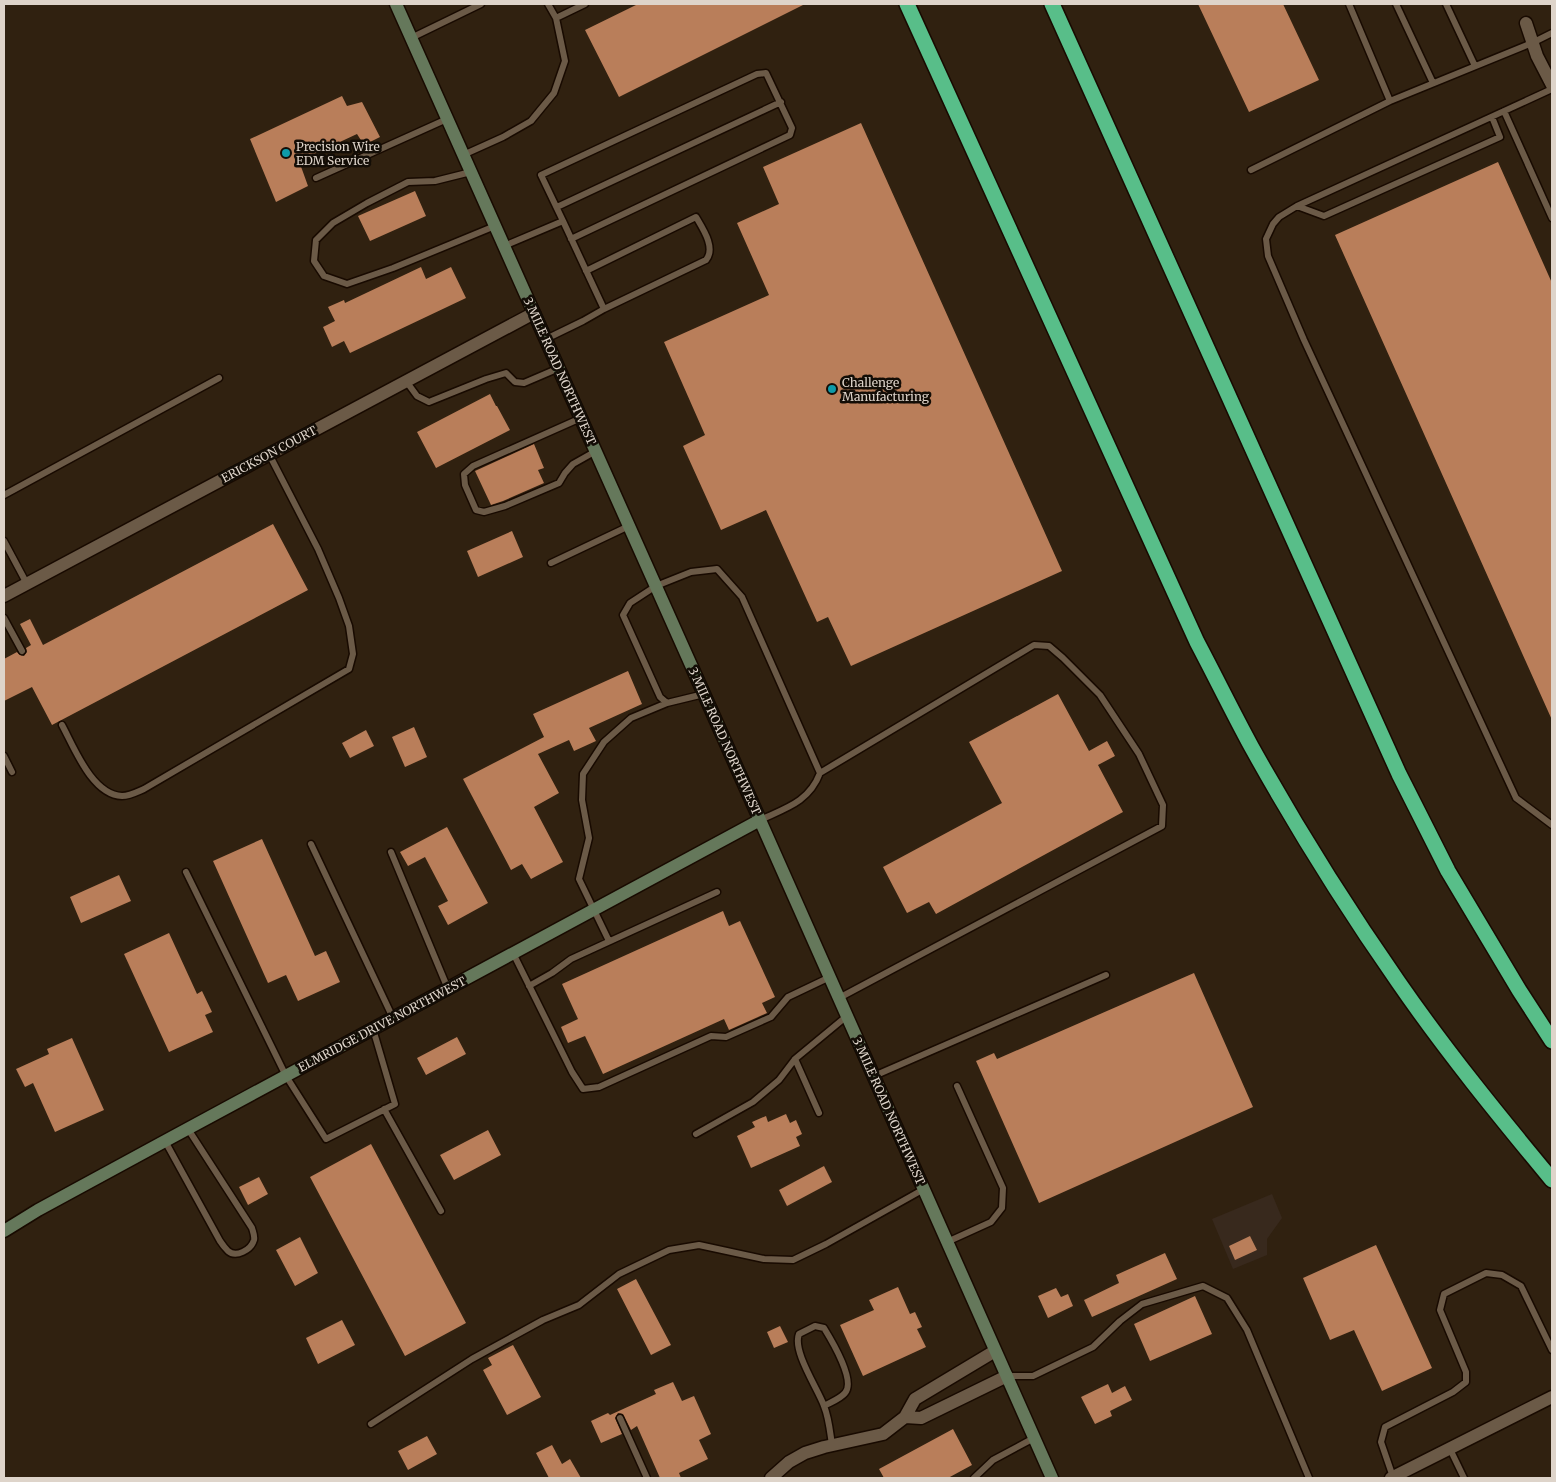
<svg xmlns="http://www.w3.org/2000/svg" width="1556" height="1482" viewBox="0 0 1556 1482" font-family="Merriweather,serif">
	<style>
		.industrial { fill: #38291d }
		.building { fill: #b97e5a }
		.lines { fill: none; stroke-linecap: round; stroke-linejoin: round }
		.lane-casing { stroke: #180a00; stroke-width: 9 }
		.street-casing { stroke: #180a00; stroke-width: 15 }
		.secondary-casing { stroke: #180a00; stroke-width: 15 }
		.highway-casing { stroke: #180a00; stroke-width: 18 }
		.lane { stroke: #6b5a47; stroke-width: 6 }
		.street { stroke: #6b5a47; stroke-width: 12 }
		.secondary { stroke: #65785b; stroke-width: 12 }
		.highway { stroke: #58be89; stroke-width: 15 }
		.culture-dot { fill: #0f9aa8; stroke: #130d06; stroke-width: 2 }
		.labels { text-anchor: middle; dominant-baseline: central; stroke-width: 5; stroke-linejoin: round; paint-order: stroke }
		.poi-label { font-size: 12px; fill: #ded4ca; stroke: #130d06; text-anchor: start }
		.street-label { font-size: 12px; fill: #ded4ca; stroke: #130d06 }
	</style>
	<rect width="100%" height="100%" fill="#302110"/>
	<!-- industrial -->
	<path class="industrial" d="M1272,1194L1282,1218L1267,1239V1255L1233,1269L1212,1219Z"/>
	<!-- building -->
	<path class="building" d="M638,4H805L619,97L585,30Z
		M1198,4H1283L1319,80L1249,112Z
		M342,96L347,106L362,102L380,137L364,145L357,134L299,161L308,186L276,202L250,139Z
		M861,123L1062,571L851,666L828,617L817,622L766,510L721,530L683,446L705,435L664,342L769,295L737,223L779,204L763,167Z
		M1498,162L1552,283V720L1335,235Z
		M415,191L426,216L370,241L358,216Z
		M421,267L426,279L451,267L466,298L350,353L344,341L332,347L323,327L335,321L328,307L344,300L345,303Z
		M490,394L496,406H497L510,430L436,468L417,432Z
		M534,444L544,468L538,470L544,483L503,501L491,505L475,471Z
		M273,524L308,590L52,725L32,687L4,701V659L17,652L20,655L24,656L27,652L26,648L31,645L20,624L30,619L43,645Z
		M512,531L523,557L478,577L467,551Z
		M628,671L642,704L589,728L596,741L574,751L569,740L538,754L559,793L534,807L563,862L531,879L522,864L511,870L463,779L544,737L533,714Z
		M1058,694L1089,751L1107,741L1115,756L1098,765L1123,812L936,914L929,902L907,913L883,867L1002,803L969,742Z
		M414,727L427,757L405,767L392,737Z
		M366,730L374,746L350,758L342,743Z
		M447,827L488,903L448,925L438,906L448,901L425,857L408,866L400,852Z
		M262,839L315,956L326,951L340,982L298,1001L286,975L268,983L213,861Z
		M119,875L131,901L81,923L70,897Z
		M723,911L729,926L740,921L775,997L762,1003L767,1013L729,1030L724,1019L603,1074L585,1036L568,1043L561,1027L578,1019L562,984Z
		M169,933L197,994L202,991L212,1012L205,1015L213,1032L169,1052L124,954Z
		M1194,973L1253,1107L1039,1203L976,1061L994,1053L997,1059Z
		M457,1037L466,1054L426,1075L417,1058Z
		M72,1038L104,1110L55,1132L33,1083L25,1087L16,1069L49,1054L47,1049Z
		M786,1114L790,1123L796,1120L802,1134L796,1137L800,1146L751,1168L737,1136L755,1127L752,1122L766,1116L768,1122Z
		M488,1130L501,1155L454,1180L440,1155Z
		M371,1144L466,1323L405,1356L310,1177Z
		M824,1166L832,1182L787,1206L779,1190Z
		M259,1177L268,1194L248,1205L239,1187Z
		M1250,1236L1257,1250L1235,1260L1229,1246Z
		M300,1237L318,1273L295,1286L276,1250Z
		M1376,1245L1432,1368L1382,1391L1354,1330L1330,1340L1303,1278Z
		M1165,1253L1177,1279L1092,1317L1084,1300L1119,1283L1116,1275Z
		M636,1279L671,1345L651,1355L617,1289Z
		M898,1287L910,1314L915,1312L922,1327L917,1329L926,1347L863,1376L840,1325L874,1310L869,1300Z
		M1056,1288L1061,1297L1068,1294L1073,1306L1048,1318L1038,1296Z
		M1195,1296L1212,1334L1150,1361L1134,1324Z
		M342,1320L355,1345L318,1364L306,1338Z
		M780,1326L788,1342L774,1348L767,1332Z
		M513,1345L541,1397L507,1415L483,1370L492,1365L488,1358Z
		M673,1382L682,1401L694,1396L711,1434L699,1440L708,1459L679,1473L681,1478H660L637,1426L631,1430L623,1414L618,1413L615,1418L622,1434L601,1443L591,1421L608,1413L610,1415L656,1394L654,1390Z
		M1108,1384L1112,1393L1125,1386L1132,1400L1110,1411L1112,1416L1095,1424L1081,1397Z
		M953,1429L972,1465L948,1478H884L879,1469Z
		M427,1436L437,1454L408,1470L398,1451Z
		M552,1445L562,1464L570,1459L581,1478H549L536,1453Z"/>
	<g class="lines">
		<defs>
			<path id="lane" d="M1349,4L1390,101L1532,43L1552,33
				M1396,4L1433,83
				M1446,4L1475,66
				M556,18L585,4
				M411,38L481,4
				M1552,89L1297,206L1279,217L1273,224L1266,239L1268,256L1304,340L1516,798L1552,825
				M1504,111L1552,218
				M463,155L503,137L531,121L554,93L565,61L556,18L548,4
				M1251,170L1390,101
				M471,172L435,181L408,182L367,203L333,223L316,240L314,261L324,276L347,284L393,268L495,226
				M316,178L447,119
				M1297,206L1324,216L1500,137L1492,117
				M557,207L781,102
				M563,221L541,175L757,74L766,73L792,128L790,135L571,239
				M504,246L563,221L604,309L583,321L546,339
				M586,271L696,217C703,229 716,248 706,260L604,309
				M406,381L417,396L429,402L486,379L506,373L515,382L524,383L559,368
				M581,418L473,466L464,474L465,485L476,510L484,512L505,506L559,483L565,473L573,464L596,451
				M4,495L219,378
				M4,541L27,584
				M551,563L629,526
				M4,618L22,651
				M704,694L667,703L660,697L623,615L630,603L656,586L691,572L717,569L742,597L820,773C809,802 786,808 760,820
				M62,725C74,747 92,795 122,796C130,796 137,792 144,789L349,669L353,654L349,626L339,598L318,549L269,454
				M4,756L12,772
				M820,773L1034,645L1049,646L1063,658L1100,695L1139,754L1163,805L1162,826L839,998
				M311,844L393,1018
				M391,852L448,989
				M186,872L286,1076L326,1139L395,1104L373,1029
				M609,941L579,879L589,838L582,800L583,774L604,742L631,718L667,703
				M513,953L572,1072L583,1089L599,1087L711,1036L726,1037L771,1017L788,997L830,977
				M529,986L552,973L571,959L717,892
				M795,1059L819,1113
				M874,1076L1106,975
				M384,1109L441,1211
				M696,1134L753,1102L779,1080L795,1059L847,1016
				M165,1141L220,1241C222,1244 225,1248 228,1251C236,1258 251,1250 254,1240C255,1236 253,1232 252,1228L188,1129
				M947,1242L991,1222L1002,1208L1003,1188L957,1086
				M1007,1376H1033L1093,1347L1120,1321L1142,1304L1203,1286L1227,1298L1247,1330L1309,1478
				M824,1406C831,1402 840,1399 845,1393C856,1381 832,1341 824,1328L815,1326L799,1334C792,1351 818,1389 824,1406C829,1418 830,1432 832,1445
				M620,1418L647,1478
				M371,1424L472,1359L543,1320L579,1305L619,1274L669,1250L699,1245L764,1259L793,1260L826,1244L924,1189
				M1450,1449L1464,1478
				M1393,1477L1381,1442L1385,1427L1453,1392L1466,1382V1372L1440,1310L1444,1294L1486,1273L1502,1275L1521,1286L1552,1350
				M974,1478L993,1460L1034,1438"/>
			<path id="street" d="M1526,23L1537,56L1552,85
				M4,596L534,313
				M905,1417L921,1418L1007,1376
				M771,1478L789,1462L805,1453L824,1447L883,1434L905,1417L915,1399L995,1351
				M1391,1478L1552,1397"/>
			<path id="secondary" d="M396,4L712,712L1052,1478
				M4,1231L38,1210L165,1141L760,820"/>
			<path id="highway" d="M907,4L1197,642C1215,676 1232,711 1251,746C1296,827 1346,907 1399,983C1446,1051 1499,1116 1552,1180
				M1052,4L1399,774L1448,871L1519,990L1552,1041"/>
		</defs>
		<!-- lane casing -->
		<use href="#lane" class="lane-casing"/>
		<!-- street casing -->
		<use href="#street" class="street-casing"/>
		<!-- secondary casing -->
		<use href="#secondary" class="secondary-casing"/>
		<!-- highway casing -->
		<use href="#highway" class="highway-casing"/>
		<!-- lane -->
		<use href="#lane" class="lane"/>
		<!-- street -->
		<use href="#street" class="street"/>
		<!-- secondary -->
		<use href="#secondary" class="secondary"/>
		<!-- highway -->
		<use href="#highway" class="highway"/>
	</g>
	<!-- markers -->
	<g class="culture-dot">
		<circle cx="286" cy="153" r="5"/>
		<circle cx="832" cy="389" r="5"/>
	</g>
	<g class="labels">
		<!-- poi labels -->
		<g class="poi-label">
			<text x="296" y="146">Precision Wire<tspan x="296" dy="14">EDM Service</tspan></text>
			<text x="842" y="382">Challenge<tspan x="842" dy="14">Manufacturing</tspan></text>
		</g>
		<!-- street labels -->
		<g class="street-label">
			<text transform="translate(560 371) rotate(66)">3 MILE ROAD NORTHWEST</text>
			<text transform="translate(269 454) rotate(-28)">ERICKSON COURT</text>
			<text transform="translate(725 741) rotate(66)">3 MILE ROAD NORTHWEST</text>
			<text transform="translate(382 1024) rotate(-28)">ELMRIDGE DRIVE NORTHWEST</text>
			<text transform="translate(889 1111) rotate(66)">3 MILE ROAD NORTHWEST</text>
		</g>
	</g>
	<!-- border -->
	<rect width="1556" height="1482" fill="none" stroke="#ded4ca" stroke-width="10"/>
</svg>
